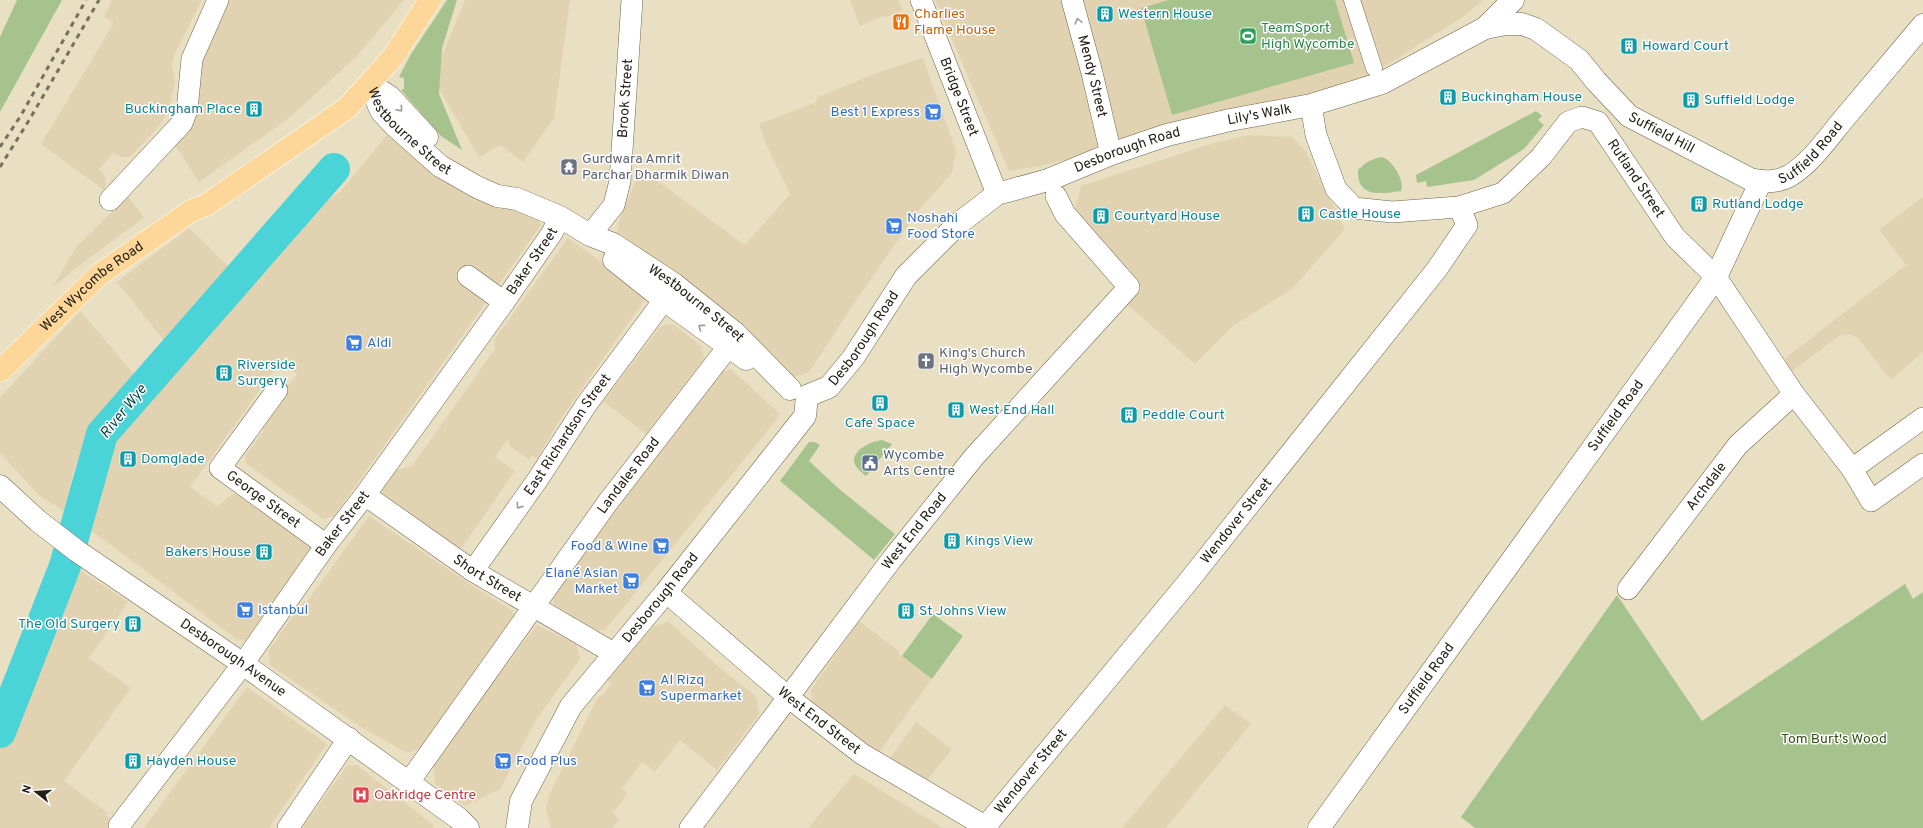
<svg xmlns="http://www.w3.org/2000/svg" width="1923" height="828" viewBox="0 0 1923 828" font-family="Overpass,sans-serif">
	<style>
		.built { fill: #e1d3b1 }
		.green { fill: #a6c38d }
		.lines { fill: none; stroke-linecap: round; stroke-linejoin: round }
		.river { stroke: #4bd4d7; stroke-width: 32 }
		.pedestrian-casing { stroke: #6f654c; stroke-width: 17 }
		.minor-casing { stroke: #6f654c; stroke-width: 22 }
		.tertiary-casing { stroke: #6f654c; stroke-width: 23 }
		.primary-casing { stroke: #fff; stroke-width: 23 }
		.pedestrian { stroke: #fff; stroke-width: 16 }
		.minor { stroke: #fff; stroke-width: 21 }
		.tertiary { stroke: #fff; stroke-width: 22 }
		.primary { stroke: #fdd79a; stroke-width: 22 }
		.rail { stroke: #76705e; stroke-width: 3; stroke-dasharray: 5 5; stroke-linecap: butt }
		.oneway { stroke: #9c9b96 }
		.labels { text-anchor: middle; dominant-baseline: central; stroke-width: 3; stroke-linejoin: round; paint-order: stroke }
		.food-label { font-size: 14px; fill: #c56008; stroke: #fff; text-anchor: start }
		.culture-label { font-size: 14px; fill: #0d838f; stroke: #fff; text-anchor: start }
		.leisure-label { font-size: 14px; fill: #27864d; stroke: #fff; text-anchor: start }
		.street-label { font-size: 14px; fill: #242016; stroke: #fff }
		.shop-label { font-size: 14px; fill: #366cbe; stroke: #fff; text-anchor: start }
		.worship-label { font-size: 14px; fill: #5b616d; stroke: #fff; text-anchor: start }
		.service-label { font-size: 14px; fill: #4e5e75; stroke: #fff; text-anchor: start }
		.park-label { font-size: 14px; fill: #354f17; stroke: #fff }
		.health-label { font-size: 14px; fill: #be3a42; stroke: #fff; text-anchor: start }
		.water-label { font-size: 15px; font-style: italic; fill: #0d4a4c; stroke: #fff }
	</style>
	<rect width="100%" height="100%" fill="#e9dfc3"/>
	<!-- built -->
	<path class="built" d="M112,0H202L174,55L172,67L175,81L170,105L161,124L130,157H121L113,153L99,169L105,176L106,183L104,190L41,144L114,23L104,17Z
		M227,0H404L357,56L289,118L199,182L175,145L197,74Z
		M465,0H570L554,118L523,162L500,145L479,157L429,72L443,53Z
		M850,0H898L903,10L884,18L883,16L860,26Z
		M935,0H1483L1463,17L1361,81L1041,166L1009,171Z
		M923,58L956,151L952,173L919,210L857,299L809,372L788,379L616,235L622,212L641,169L745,245L790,194L766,144L759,124L817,102L816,98L879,72Z
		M388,134L537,218L541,225L334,516L323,519L246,463L245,456L264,430L259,426L297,374L280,362L190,487L217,506L238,490L313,547L245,641L235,638L80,522L97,461L163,372L271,266L326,201L339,193Z
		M1249,135L1292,137L1306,152L1345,229L1292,289L1233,326L1195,364L1128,305L1142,289L1075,209L1081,186L1214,143Z
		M128,196L144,218L85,261L52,288L76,247Z
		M1923,197V352L1891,380L1858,338L1849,334L1839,336L1791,372L1781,358L1784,359L1906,265L1879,230Z
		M189,228L232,270L166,343L117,282Z
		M568,238L648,295L557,424L537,459L532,455L529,460L510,446L508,439L495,457L515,471L460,550L382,493L380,485L389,472L412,466L495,349L494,340Z
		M80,311L136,376L99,420L75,466L64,511L39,495L0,453V398Z
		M673,324L702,347L704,359L646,434L603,401L661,326Z
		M731,369L779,413L777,419L605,630L598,631L554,606L551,593L721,372Z
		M369,516L473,586L513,611L516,623L422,747L407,753L364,729L271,666L268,651L304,601L306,603Z
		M74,566L128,602L89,658L131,688L64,781L108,813L107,816L125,828H0V742L17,705L25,684L34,672L46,632L55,612L56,598Z
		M859,621L899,651L898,653L932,679L877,755L813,710L811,690Z
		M669,622L721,669L756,696L759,714L717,770L680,740L655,772L642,762L622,789L628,793L613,813L619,819L612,828H551L546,811L549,795L598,697L603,695L611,684L606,679L654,626Z
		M537,625L576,644L580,659L536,720L500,789L465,806L435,784L433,762Z
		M247,687L327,744L269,828H144Z
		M1225,705L1251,724L1166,828H1122Z
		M916,722L952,749L925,783L888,761Z
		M357,765L433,825V828H302L347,766Z
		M854,774L943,828H808Z"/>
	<!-- green -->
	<path class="green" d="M17,0H62L0,112V37Z
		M447,0H457L442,48L439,94L462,150L441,136L401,90L404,89V78L399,77L411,54Z
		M1169,0H1335L1354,63L1172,115L1141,8Z
		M1536,111L1542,116L1538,120L1544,125L1524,149L1474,180L1427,187L1426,181L1417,183L1416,175Z
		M1382,157C1392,160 1405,180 1401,191C1381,194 1357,198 1358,170C1366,162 1371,159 1382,157Z
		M882,440L892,444L866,476C861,472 854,467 854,460C855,448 873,441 882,440Z
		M809,442H815L820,445L809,461L838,488L895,534L874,560L780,481Z
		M1905,584L1913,599L1923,592V828H1475L1461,817L1617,595L1702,721Z
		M933,614L963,636L932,679L902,656Z"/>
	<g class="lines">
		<!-- river -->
		<path class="river" d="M0,732L65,566L102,434L334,169"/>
		<defs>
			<path id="pedestrian" d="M1352,0L1374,68"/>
			<g id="minor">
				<path id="s1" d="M921,0L997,194"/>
				<path id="s2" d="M1072,0L1092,73L1111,154"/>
				<path id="s3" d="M1311,105L1316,135L1336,189L1354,208L1392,212L1459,207L1503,193L1541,157L1568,122L1582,117L1598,122L1675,237L1716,277L1794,394L1852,469L1923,418"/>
				<path d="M110,200L182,123L187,110L192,59L218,0"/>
				<path id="s4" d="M590,235L614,205L620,181L632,0"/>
				<path d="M468,276L504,302"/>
				<path id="s5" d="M277,390L220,468L326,545"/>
				<path d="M1852,469L1871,501L1923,464"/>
				<path id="s6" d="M365,495L473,571L615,654"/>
				<path id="s7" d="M473,571L538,479L586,405L664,300"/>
				<path id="s8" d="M1628,589L1738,445L1794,394"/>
				<path id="s9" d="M666,592L788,697L862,754L988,828"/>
				<path id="s10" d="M409,782L608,502L728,347"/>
				<path id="s11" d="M119,826L243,664L326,545L365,495L504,302L552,233L560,217"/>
				<path id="s12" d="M985,827L1187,583L1437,269L1467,225L1459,207"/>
				<path d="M288,828L349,738"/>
				<path id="s13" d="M690,828L892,559L974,457L1129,287L1065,214L1056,196"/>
			</g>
			<g id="tertiary">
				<path id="s14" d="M1485,28L1506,24H1522L1536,29L1579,60L1596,81L1629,116L1750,179C1764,182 1776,183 1789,176C1809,165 1828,138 1842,121C1869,89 1896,57 1923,25"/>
				<path id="s15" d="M370,84L381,111L394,125L440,166L477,187L497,196L517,199L560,217L590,235L613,244L674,284L735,333L790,389"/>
				<path d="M370,84L390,97L427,137"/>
				<path d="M614,260L664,300L746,359"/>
				<path id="s16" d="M0,486L38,521L77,551L243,664L458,818L468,828"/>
				<path id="s17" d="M517,828L521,801L571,706L666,592L805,416L807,396L829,387L853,358L906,276L958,224L997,194L1048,180L1111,154L1167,135L1230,120L1311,105L1382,83L1485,28L1513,0"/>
				<path id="s18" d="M1319,828L1716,277L1761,181"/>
			</g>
			<g id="primary">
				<path id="s19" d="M0,371L100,274L191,211L206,205L347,108L393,57L430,0"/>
			</g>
		</defs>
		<!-- pedestrian casing -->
		<use href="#pedestrian" class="pedestrian-casing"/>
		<!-- minor casing -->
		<use href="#minor" class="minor-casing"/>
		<!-- tertiary casing -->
		<use href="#tertiary" class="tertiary-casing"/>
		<!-- primary casing -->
		<use href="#primary" class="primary-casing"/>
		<!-- pedestrian -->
		<use href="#pedestrian" class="pedestrian"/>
		<!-- minor -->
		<use href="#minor" class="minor"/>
		<!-- tertiary -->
		<use href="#tertiary" class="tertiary"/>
		<!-- primary -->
		<use href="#primary" class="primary"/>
		<!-- rail -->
		<path class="rail" d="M0,147L20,117L86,0
			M0,167L28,122L99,0"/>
	</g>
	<!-- one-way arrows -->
	<defs><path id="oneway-chevron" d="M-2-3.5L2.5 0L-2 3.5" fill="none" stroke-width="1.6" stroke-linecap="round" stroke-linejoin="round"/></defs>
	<g class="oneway">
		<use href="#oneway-chevron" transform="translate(1078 21) rotate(-105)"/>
		<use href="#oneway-chevron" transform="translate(400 109) rotate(49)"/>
		<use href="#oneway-chevron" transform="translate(701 327) rotate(-144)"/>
		<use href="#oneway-chevron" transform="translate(519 506) rotate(125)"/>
	</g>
	<!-- icons -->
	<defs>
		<symbol id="building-square" viewBox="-11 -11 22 22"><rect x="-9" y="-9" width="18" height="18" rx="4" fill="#0f9aa8" stroke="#fff"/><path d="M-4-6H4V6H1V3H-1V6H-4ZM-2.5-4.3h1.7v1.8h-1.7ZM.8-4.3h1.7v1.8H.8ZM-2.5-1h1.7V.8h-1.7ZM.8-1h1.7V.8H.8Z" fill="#fff"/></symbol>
		<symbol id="restaurant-square" viewBox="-11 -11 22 22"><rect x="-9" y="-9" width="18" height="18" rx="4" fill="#e8710a" stroke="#fff"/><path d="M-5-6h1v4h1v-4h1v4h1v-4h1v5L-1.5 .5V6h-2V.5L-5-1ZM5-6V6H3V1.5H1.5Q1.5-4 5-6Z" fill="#fff"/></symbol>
		<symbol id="stadium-square" viewBox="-11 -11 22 22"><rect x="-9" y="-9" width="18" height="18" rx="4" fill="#2e9e5b" stroke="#fff"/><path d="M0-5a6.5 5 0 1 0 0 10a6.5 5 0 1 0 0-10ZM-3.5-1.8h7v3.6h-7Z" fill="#fff"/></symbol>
		<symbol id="supermarket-square" viewBox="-11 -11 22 22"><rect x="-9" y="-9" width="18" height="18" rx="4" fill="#3f7fe0" stroke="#fff"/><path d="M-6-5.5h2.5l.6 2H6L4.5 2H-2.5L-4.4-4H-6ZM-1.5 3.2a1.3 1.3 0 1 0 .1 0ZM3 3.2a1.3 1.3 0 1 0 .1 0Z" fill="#fff"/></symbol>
		<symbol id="temple-square" viewBox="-11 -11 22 22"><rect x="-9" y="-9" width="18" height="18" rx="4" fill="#6b7280" stroke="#fff"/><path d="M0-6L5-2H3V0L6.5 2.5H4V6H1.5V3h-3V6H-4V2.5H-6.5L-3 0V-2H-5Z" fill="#fff"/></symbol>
		<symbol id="church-square" viewBox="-11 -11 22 22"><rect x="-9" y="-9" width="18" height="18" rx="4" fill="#6b7280" stroke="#fff"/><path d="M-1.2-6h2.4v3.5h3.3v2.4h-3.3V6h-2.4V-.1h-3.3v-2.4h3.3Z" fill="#fff"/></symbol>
		<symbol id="civic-square" viewBox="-11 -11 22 22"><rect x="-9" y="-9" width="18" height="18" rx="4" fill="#5c6f8a" stroke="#fff"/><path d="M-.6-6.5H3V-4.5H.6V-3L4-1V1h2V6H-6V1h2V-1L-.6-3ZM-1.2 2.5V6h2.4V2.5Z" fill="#fff"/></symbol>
		<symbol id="hospital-square" viewBox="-11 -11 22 22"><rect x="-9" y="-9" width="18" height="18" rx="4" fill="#e0444e" stroke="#fff"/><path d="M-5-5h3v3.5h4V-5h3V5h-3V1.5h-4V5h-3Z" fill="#fff"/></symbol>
	</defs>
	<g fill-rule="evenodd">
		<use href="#building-square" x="1095" y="4" width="20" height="20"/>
		<use href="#restaurant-square" x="891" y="12" width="20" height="20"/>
		<use href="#stadium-square" x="1238" y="26" width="20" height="20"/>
		<use href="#building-square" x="1619" y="36" width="20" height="20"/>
		<use href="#building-square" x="1438" y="87" width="20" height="20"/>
		<use href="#building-square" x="1681" y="90" width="20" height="20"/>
		<use href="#building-square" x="244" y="99" width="20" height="20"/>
		<use href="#supermarket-square" x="923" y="102" width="20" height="20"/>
		<use href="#temple-square" x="559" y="157" width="20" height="20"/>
		<use href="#building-square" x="1689" y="194" width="20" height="20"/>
		<use href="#building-square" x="1296" y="204" width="20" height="20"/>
		<use href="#building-square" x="1091" y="206" width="20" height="20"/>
		<use href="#supermarket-square" x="884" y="216" width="20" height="20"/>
		<use href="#supermarket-square" x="344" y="333" width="20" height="20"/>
		<use href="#church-square" x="916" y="351" width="20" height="20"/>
		<use href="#building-square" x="214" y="363" width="20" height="20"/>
		<use href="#building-square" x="870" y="393" width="20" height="20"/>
		<use href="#building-square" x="946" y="400" width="20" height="20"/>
		<use href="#building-square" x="1119" y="405" width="20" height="20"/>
		<use href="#building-square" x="118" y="449" width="20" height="20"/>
		<use href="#civic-square" x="860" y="453" width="20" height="20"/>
		<use href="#building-square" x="942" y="531" width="20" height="20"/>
		<use href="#supermarket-square" x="651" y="536" width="20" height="20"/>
		<use href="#building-square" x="254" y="542" width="20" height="20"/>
		<use href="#supermarket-square" x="621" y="571" width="20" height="20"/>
		<use href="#supermarket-square" x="235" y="600" width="20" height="20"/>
		<use href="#building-square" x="896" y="601" width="20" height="20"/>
		<use href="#building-square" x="123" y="614" width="20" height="20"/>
		<use href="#supermarket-square" x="637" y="678" width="20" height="20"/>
		<use href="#building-square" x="123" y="751" width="20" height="20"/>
		<use href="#supermarket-square" x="493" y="751" width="20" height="20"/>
		<use href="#hospital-square" x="351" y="785" width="20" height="20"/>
	</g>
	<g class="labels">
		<!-- food labels -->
		<g class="food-label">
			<text x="914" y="14">Charlies<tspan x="914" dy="16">Flame House</tspan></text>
		</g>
		<!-- culture labels -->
		<g class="culture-label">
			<text x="1118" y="14">Western House</text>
			<text x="1642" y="46">Howard Court</text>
			<text x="1461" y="97">Buckingham House</text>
			<text x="1704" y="100">Suffield Lodge</text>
			<text x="241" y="109" text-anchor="end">Buckingham Place</text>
			<text x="1712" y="204">Rutland Lodge</text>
			<text x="1319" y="214">Castle House</text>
			<text x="1114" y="216">Courtyard House</text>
			<text x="237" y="365">Riverside<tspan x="237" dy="16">Surgery</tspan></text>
			<text x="969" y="410">West End Hall</text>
			<text x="1142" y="415">Peddle Court</text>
			<text x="880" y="423" text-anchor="middle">Cafe Space</text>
			<text x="141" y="459">Domglade</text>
			<text x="965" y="541">Kings View</text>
			<text x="251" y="552" text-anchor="end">Bakers House</text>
			<text x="919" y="611">St Johns View</text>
			<text x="120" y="624" text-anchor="end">The Old Surgery</text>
			<text x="146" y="761">Hayden House</text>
		</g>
		<!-- leisure labels -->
		<g class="leisure-label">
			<text x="1261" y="28">TeamSport<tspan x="1261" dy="16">High Wycombe</tspan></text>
		</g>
		<!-- street labels -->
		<g class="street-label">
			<text stroke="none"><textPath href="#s2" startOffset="79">Mendy Street</textPath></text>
			<text stroke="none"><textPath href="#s1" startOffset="104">Bridge Street</textPath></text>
			<text stroke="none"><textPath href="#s4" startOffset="146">Brook Street</textPath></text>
			<text stroke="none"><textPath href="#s17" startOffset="1084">Lily's Walk</textPath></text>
			<text stroke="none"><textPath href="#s15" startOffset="63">Westbourne Street</textPath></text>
			<text stroke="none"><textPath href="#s14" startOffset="217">Suffield Hill</textPath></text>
			<text stroke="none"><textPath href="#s14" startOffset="388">Suffield Road</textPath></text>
			<text stroke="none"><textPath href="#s17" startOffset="947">Desborough Road</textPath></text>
			<text stroke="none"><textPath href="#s3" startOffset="462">Rutland Street</textPath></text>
			<text stroke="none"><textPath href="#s11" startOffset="700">Baker Street</textPath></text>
			<text stroke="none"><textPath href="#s19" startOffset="125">West Wycombe Road</textPath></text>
			<text stroke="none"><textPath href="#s15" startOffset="403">Westbourne Street</textPath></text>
			<text stroke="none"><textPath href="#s17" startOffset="611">Desborough Road</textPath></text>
			<text stroke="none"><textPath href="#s18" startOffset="508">Suffield Road</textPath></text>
			<text stroke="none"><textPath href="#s7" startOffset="166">East Richardson Street</textPath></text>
			<text stroke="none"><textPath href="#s10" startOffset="377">Landales Road</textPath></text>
			<text stroke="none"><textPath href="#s8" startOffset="129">Archdale</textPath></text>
			<text stroke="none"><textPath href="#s5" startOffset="150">George Street</textPath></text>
			<text stroke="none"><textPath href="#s12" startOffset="396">Wendover Street</textPath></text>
			<text stroke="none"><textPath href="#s11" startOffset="376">Baker Street</textPath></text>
			<text stroke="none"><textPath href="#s13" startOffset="372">West End Road</textPath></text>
			<text stroke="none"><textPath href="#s6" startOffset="148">Short Street</textPath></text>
			<text stroke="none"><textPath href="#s17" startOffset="275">Desborough Road</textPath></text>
			<text stroke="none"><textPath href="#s16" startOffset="290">Desborough Avenue</textPath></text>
			<text stroke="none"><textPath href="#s18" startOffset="184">Suffield Road</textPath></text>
			<text stroke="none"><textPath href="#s9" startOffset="200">West End Street</textPath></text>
			<text stroke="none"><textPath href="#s12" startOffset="72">Wendover Street</textPath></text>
		</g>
		<!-- shop labels -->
		<g class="shop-label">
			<text x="920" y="112" text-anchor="end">Best 1 Express</text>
			<text x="907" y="218">Noshahi<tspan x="907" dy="16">Food Store</tspan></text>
			<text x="367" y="343">Aldi</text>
			<text x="648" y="546" text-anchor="end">Food &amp; Wine</text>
			<text x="618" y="573" text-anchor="end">Elané Asian<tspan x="618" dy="16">Market</tspan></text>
			<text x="258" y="610">Istanbul</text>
			<text x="660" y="680">Al Rizq<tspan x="660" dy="16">Supermarket</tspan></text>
			<text x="516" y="761">Food Plus</text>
		</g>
		<!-- worship labels -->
		<g class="worship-label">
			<text x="582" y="159">Gurdwara Amrit<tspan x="582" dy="16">Parchar Dharmik Diwan</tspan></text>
			<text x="939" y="353">King's Church<tspan x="939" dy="16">High Wycombe</tspan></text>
		</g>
		<!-- service labels -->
		<g class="service-label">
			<text x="883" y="455">Wycombe<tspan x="883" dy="16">Arts Centre</tspan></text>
		</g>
		<!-- park labels -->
		<g class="park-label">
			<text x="1834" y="739">Tom Burt's Wood</text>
		</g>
		<!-- health labels -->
		<g class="health-label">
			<text x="374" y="795">Oakridge Centre</text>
		</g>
		<!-- water labels -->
		<g class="water-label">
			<text transform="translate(124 412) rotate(-51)">River Wye</text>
		</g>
	</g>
	<!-- north arrow -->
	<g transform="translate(36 792) rotate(287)" stroke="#ffffff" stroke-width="3" paint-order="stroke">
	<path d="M0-3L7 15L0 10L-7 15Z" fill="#242016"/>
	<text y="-6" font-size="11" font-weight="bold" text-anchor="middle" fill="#242016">N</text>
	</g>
</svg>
